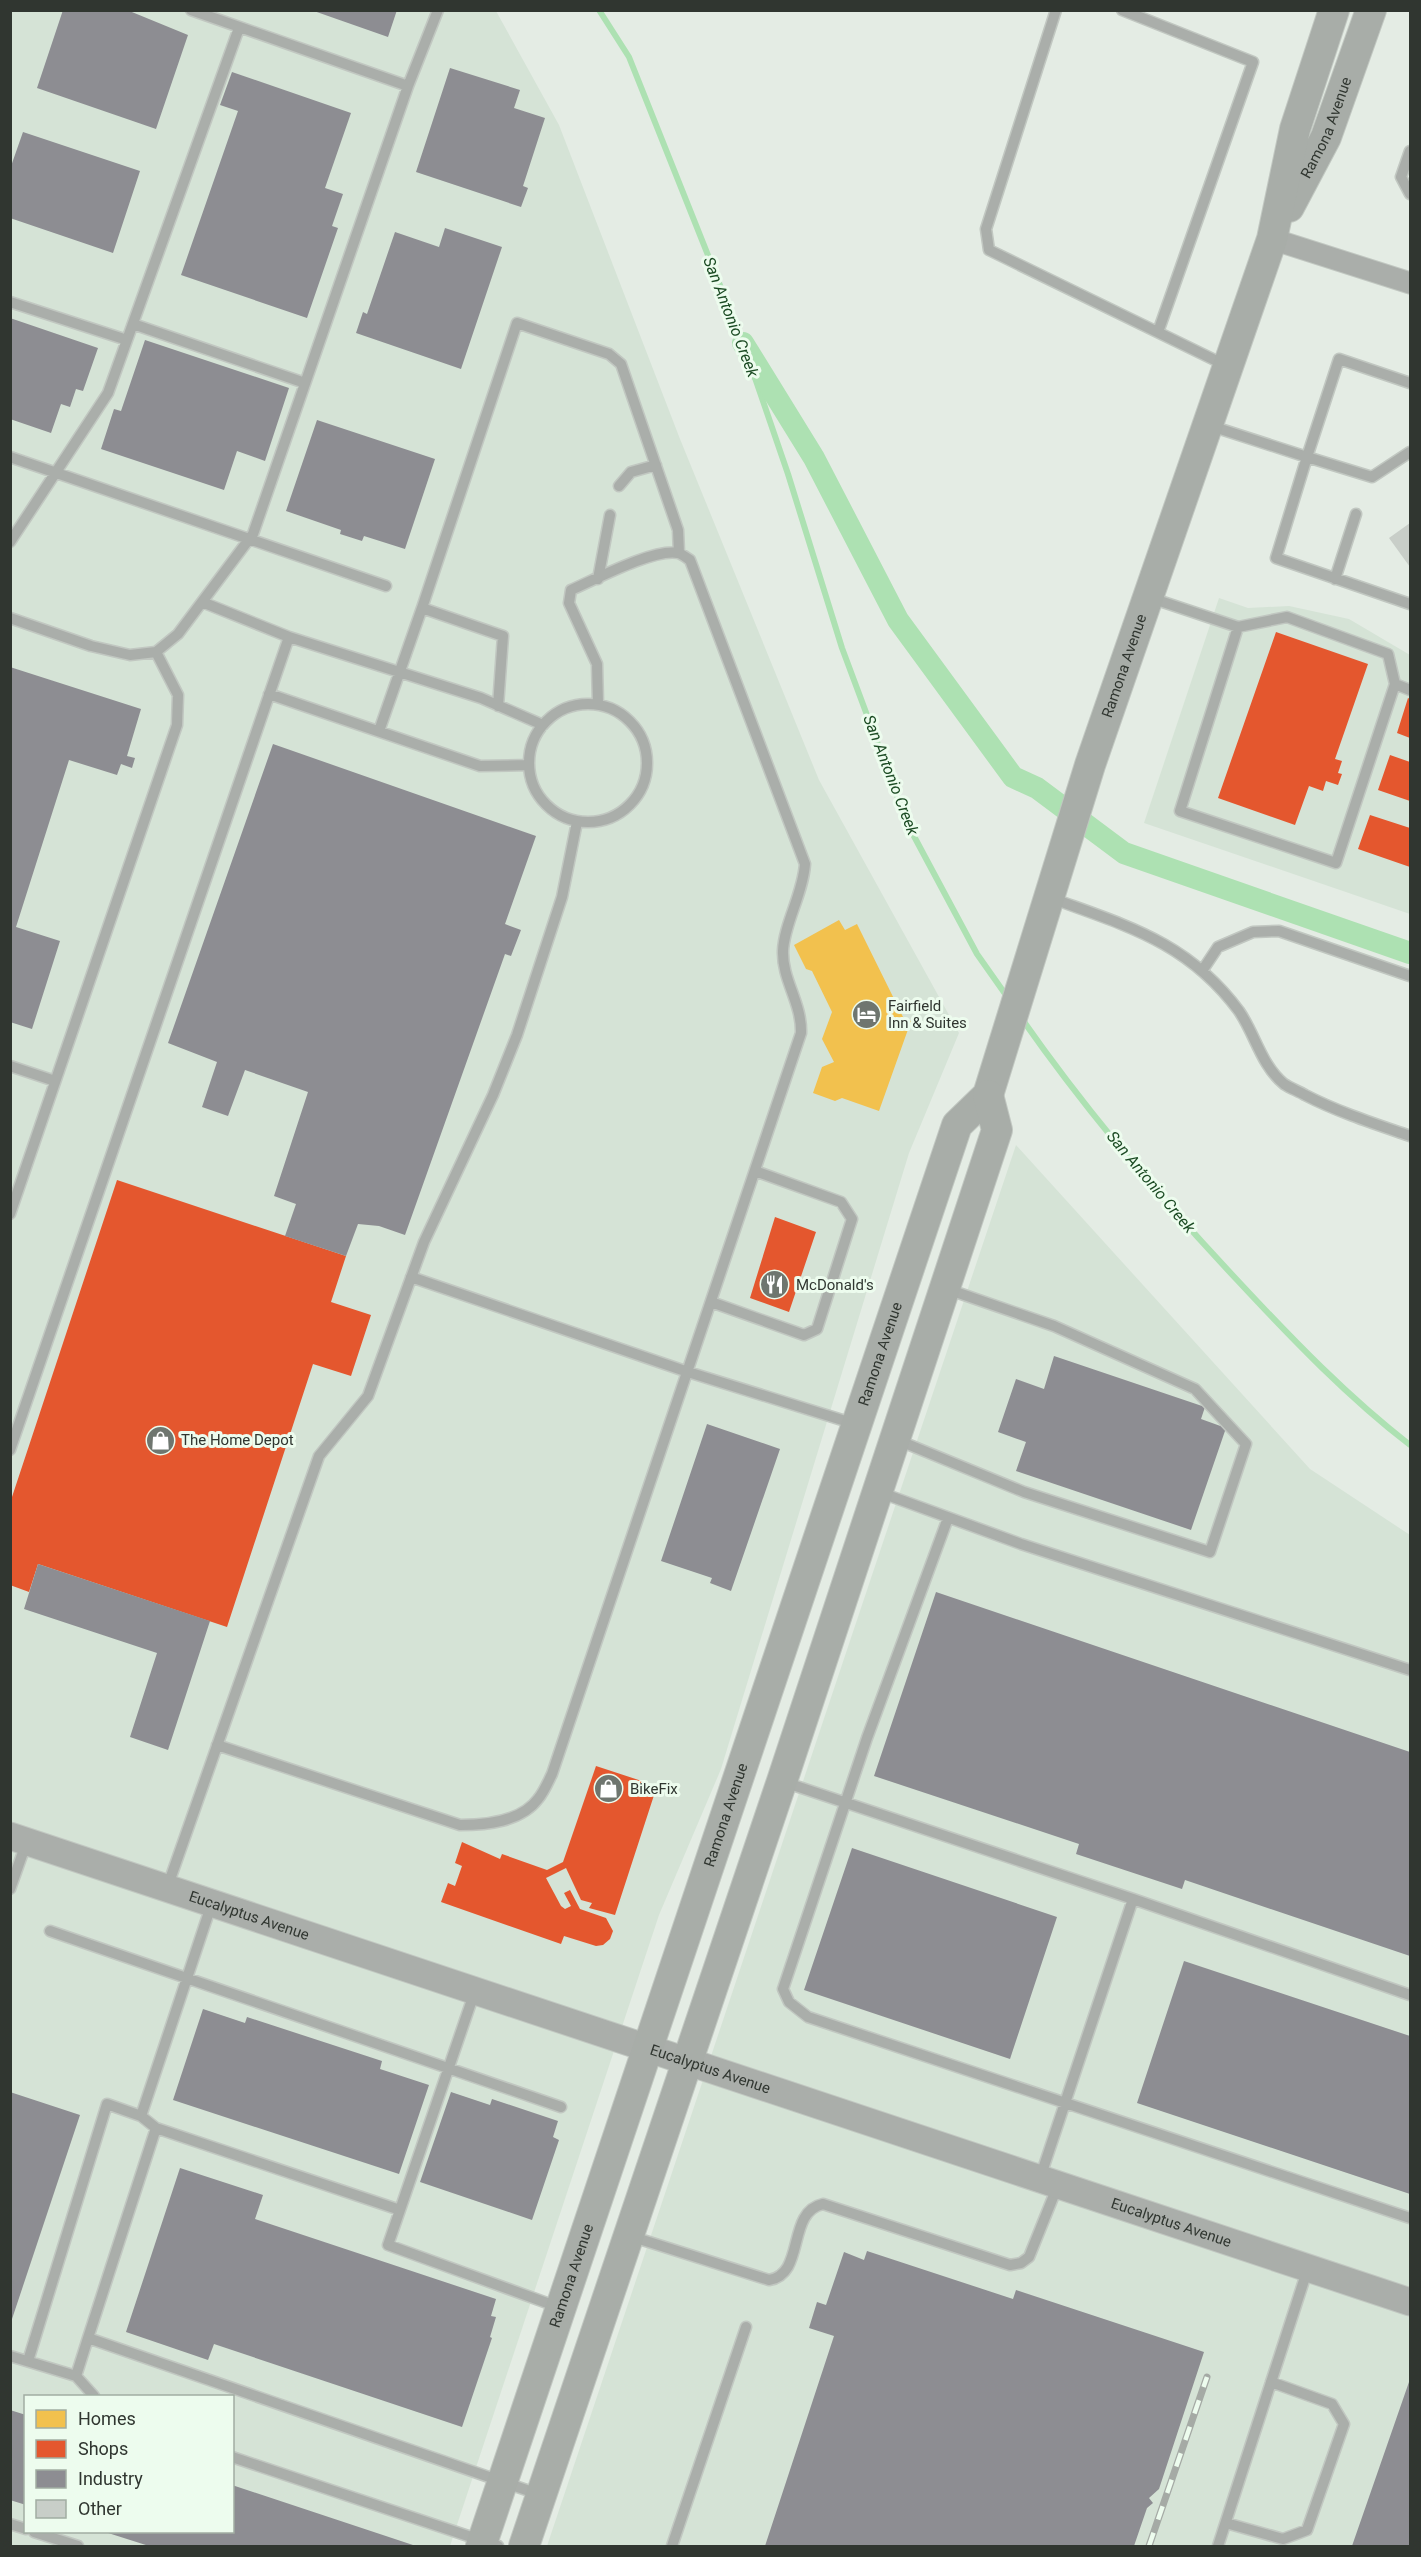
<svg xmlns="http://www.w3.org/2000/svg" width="1421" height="2557" viewBox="0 0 1421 2557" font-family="Roboto,sans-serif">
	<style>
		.built { fill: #d5e3d6; fill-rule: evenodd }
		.homes { fill: #f2c14e }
		.shops { fill: #e4572e }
		.industry { fill: #8d8d92 }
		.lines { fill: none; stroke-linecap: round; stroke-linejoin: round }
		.stream { stroke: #ade1b2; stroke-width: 6 }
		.canal { stroke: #ade1b2; stroke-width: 22 }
		.building { fill: #c8cec8 }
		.service-casing { stroke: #c1c7c1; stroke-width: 13 }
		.minor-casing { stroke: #c1c7c1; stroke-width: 23 }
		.tertiary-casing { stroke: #c1c7c1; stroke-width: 29 }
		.secondary-casing { stroke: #c1c7c1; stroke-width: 32 }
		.service { stroke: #aaaeaa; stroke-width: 10 }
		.minor { stroke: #aaaeaa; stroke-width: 21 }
		.tertiary { stroke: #aaaeaa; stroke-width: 27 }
		.secondary { stroke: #a8ada8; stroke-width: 30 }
		.rail-casing { stroke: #a5aaa5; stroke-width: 7 }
		.rail { stroke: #edfcee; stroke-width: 4.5; stroke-dasharray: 14; stroke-linecap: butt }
		.labels { text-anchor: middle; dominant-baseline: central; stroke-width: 6; stroke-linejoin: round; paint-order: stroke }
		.street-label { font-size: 15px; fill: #303630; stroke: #edfcee }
		.poi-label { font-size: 15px; fill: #303630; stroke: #edfcee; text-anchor: start }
		.water-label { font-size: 16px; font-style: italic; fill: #1b4b23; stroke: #edfcee }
	</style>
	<rect width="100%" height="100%" fill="#e4ece4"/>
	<!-- built -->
	<path class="built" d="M10,11H496L559,125L680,439L819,780L959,1033L909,1153L721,1769L659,1915L450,2546H11ZM26,2396H232V2532H26Z
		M1219,598L1248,608L1289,606L1349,619L1410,655V914L1144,823Z
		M1016,1145L1310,1469L1410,1535V2546H547Z"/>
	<!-- homes -->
	<path class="homes" d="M839,920L845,930L857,924L904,1019L911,1021L879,1111L842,1098L835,1101L813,1093L822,1067L834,1062L822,1039L832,1012L812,971L806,969L794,945Z"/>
	<!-- shops -->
	<path class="shops" d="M1276,632L1368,664L1335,759L1342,761L1338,773L1342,774L1338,785L1326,781L1323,791L1309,786L1295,825L1218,798Z
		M1408,698L1410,699V738L1397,733Z
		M1390,755L1410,762V801L1378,790Z
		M1370,815L1410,828V867L1358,849Z
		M117,1180L346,1256L331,1302L371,1315L351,1376L313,1364L227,1627L38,1564L29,1592L10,1585V1503Z
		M775,1217L816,1232L789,1312L750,1298Z
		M596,1766L657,1786L615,1915L589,1908L592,1903L581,1900L566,1868L546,1878L561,1906L565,1909L571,1906L564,1893L570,1890L580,1909L606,1918L613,1931L610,1939L603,1945L596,1946L564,1936L561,1944L441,1902L448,1883L455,1886L462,1866L455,1863L462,1842L500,1859L502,1854L547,1870L563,1862Z"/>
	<!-- industry -->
	<path class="industry" d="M63,10H127L188,35L156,129L37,88Z
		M311,10H397L388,37Z
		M450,68L520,90L514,108L545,118L523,186L528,188L521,207L416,172Z
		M232,72L351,113L325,188L343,194L332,226L338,228L307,318L181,275L238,111L220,105Z
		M23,132L140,171L113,253L10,218V169Z
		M445,228L502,247L461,369L356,333L363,312L367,314L395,232L439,247Z
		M10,318L98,348L83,391L76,389L70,407L61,404L51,433L10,419Z
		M145,340L289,388L265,461L237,451L224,490L101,449L114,409L121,411Z
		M317,420L435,459L405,549L364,536L362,541L340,534L341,530L286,511Z
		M10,667L141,709L127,756L135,758L132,768L121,764L117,775L69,760L16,927L60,941L32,1029L10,1022Z
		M273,744L536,836L505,924L521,930L511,956L505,954L405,1235L379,1226L358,1224L346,1256L285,1236L296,1204L274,1196L308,1092L245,1070L228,1116L202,1107L217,1062L168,1043Z
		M1054,1356L1205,1407L1201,1419L1226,1428L1191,1530L1016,1471L1026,1442L998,1432L1016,1379L1044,1389Z
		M707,1424L780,1449L731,1591L710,1583L712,1578L661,1561Z
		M38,1564L210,1621L168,1750L130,1737L157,1653L24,1609Z
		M936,1592L1410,1752V1956L1185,1880L1182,1889L1076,1854L1079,1844L874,1776Z
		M852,1848L1057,1917L1010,2059L804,1990Z
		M1184,1961L1410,2036V2194L1137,2103Z
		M203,2009L245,2023L247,2017L382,2061L380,2069L429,2085L399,2174L173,2100Z
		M10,2092L80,2115L11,2322H10Z
		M451,2092L490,2105L492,2099L558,2121L553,2137L559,2140L532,2220L420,2182Z
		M180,2168L263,2195L255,2219L496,2299L491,2316L496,2317L490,2337L492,2338L462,2427L214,2344L208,2360L126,2332Z
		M867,2251L1013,2299L1016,2290L1204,2352L1159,2489L1149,2498L1153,2503L1147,2508L1134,2546H765L834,2336L809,2328L817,2302L826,2305L844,2252L864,2260Z
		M1409,2382L1410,2546H1352Z
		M10,2410L26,2415V2505L10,2500Z
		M232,2485L416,2546H149L105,2532H232Z"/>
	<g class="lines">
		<!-- stream -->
		<path class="stream" d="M599,10L629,57L743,343L788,474L842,648L908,825L977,954L1008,998
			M1022,1019C1087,1112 1161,1199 1239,1282C1293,1340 1348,1397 1410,1445"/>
		<!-- canal -->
		<path class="canal" d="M743,343L814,458L898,620L1013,777L1037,788L1124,853L1410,953"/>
	</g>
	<!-- building -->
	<path class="building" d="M1410,523V567L1389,538Z"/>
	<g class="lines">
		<defs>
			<path id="service" d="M191,10L408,86
				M1056,10L986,229L989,250L1225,365
				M1122,10L1253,62L1158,332
				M1410,151L1401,177L1410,194
				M10,302L127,340
				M133,324L305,383
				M1410,383L1339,359L1307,457L1372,477L1410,452
				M1208,425L1307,457L1276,558L1410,604
				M10,457L386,586
				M619,486L631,472L656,465
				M10,542L108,393L239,28
				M598,579L610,515
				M1335,579L1356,514
				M1151,598L1238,627L1287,617L1388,654L1395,684L1336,863L1180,811L1238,627
				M202,602L289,637L481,698L543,725
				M422,608L517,323L609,354L621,364L678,530L679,553
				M10,618L91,646L130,655L156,652L178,634L253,534L408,86L438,10
				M1395,684L1410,690
				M269,694L480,766L529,765
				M529 763a59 59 0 1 1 118 0a59 59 0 1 1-118 0Z
				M379,731L422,608L503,636L498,706
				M1051,898C1127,926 1188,942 1239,1011C1255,1034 1261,1065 1284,1084C1290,1088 1298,1091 1305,1095C1338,1112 1375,1124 1410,1136
				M1202,971L1218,947L1253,932L1279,931L1410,976
				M10,1066L55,1081
				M10,1214L177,725L178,695L156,652
				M411,1277L688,1372L855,1424
				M711,1302L804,1335L817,1329L852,1219L841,1202L755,1171
				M895,1439L1024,1492L1210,1552L1246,1444L1195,1389L1054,1326L947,1289
				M10,1450L289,637
				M879,1492L1021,1544L1410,1670
				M948,1518L867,1738L783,1989L789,2002L808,2017L1410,2218
				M217,1745L460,1825C486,1825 521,1822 538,1799C544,1792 548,1782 552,1774L801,1033C802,1003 782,980 783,951C784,924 803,894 805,864L690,560C687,558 682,554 678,553C654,548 594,580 571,590L569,603L597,664L598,704
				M784,1782L1133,1899L1040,2178
				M167,1888L319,1456L368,1396L424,1242L493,1095L517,1035L562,897L577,822
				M10,1889L27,1841
				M1133,1899L1410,1995
				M50,1931L561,2107
				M475,1991L388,2245L558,2307
				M156,2128L400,2210
				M630,2236L769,2280C806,2274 786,2212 823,2204L1010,2265L1021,2263L1029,2257L1058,2185
				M88,2338L156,2128L141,2116L212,1903
				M10,2356L76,2376L94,2396
				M28,2361L107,2104L141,2116
				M76,2376L88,2338L538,2494
				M232,2457L498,2546
				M1226,2523L1283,2539L1307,2530L1344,2424L1332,2404L1271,2382
				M10,2524L26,2529
				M34,2532L78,2546
				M672,2546L746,2327
				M1218,2546L1308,2268"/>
			<path id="minor" d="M1272,239L1410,283"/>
			<g id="tertiary">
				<path id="s1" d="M10,1836L1410,2302"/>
			</g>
			<g id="secondary">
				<path id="s2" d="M1289,207L1326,137L1371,10"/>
				<path id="s3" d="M481,2546L957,1125L988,1095L1090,765L1272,239L1295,129L1334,10"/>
				<path d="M524,2546L782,1781L997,1130L988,1095"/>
			</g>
		</defs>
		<!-- service casing -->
		<use href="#service" class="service-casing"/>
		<!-- minor casing -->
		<use href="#minor" class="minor-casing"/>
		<!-- tertiary casing -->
		<use href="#tertiary" class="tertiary-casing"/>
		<!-- secondary casing -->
		<use href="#secondary" class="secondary-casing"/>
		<!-- service -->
		<use href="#service" class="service"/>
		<!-- minor -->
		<use href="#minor" class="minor"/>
		<!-- tertiary -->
		<use href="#tertiary" class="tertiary"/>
		<!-- secondary -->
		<use href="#secondary" class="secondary"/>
		<defs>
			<path id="rail" d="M1149,2546L1207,2377"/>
		</defs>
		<!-- rail casing -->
		<use href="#rail" class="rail-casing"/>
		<!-- rail -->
		<use href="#rail" class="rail"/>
	</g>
	<!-- icons -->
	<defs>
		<symbol id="hotel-disc" viewBox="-11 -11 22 22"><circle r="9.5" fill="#6f766f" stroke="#edfcee"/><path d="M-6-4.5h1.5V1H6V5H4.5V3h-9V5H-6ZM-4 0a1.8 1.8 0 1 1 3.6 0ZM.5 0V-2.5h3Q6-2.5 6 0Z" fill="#fff"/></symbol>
		<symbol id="restaurant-disc" viewBox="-11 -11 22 22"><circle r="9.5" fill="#6f766f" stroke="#edfcee"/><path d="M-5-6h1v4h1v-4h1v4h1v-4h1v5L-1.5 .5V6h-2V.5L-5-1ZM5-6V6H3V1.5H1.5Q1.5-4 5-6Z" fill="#fff"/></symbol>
		<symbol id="shop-disc" viewBox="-11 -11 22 22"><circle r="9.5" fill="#6f766f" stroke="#edfcee"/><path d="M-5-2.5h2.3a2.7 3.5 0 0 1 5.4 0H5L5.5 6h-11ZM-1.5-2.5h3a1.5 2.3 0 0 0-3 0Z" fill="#fff"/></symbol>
	</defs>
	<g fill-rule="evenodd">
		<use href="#hotel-disc" x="850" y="998" width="33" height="33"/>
		<use href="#restaurant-disc" x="758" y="1268" width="33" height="33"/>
		<use href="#shop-disc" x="144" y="1424" width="33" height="33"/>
		<use href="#shop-disc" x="592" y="1772" width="33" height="33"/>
	</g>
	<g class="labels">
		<!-- street labels -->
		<g class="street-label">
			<text stroke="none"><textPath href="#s2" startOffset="88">Ramona Avenue</textPath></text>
			<text stroke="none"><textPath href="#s3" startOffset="1992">Ramona Avenue</textPath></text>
			<text stroke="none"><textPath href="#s3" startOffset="1257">Ramona Avenue</textPath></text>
			<text stroke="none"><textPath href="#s3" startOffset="771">Ramona Avenue</textPath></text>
			<text stroke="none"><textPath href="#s1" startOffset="252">Eucalyptus Avenue</textPath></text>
			<text stroke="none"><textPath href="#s1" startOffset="738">Eucalyptus Avenue</textPath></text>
			<text stroke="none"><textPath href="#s1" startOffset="1224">Eucalyptus Avenue</textPath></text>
			<text stroke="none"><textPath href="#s3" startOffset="285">Ramona Avenue</textPath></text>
		</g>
		<!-- poi labels -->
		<g class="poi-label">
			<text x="888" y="1006">Fairfield<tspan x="888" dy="17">Inn &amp; Suites</tspan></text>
			<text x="796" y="1285">McDonald's</text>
			<text x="181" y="1440">The Home Depot</text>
			<text x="630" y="1789">BikeFix</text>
		</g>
		<!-- water labels -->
		<g class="water-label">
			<text transform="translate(731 317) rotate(69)">San Antonio Creek</text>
			<text transform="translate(891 775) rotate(69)">San Antonio Creek</text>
			<text transform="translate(1151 1182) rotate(50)">San Antonio Creek</text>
		</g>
	</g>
	<!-- border -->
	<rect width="1421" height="2557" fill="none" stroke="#303630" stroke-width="24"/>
	<!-- legend -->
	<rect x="24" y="2395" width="210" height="138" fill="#edfcee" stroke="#a1ada2" stroke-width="1.5"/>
	<rect x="36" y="2410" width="30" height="18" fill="#f2c14e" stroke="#a1ada2" stroke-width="1.5"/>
	<text x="78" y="2425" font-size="18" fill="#303630">Homes</text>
	<rect x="36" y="2440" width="30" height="18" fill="#e4572e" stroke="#a1ada2" stroke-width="1.5"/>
	<text x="78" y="2455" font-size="18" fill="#303630">Shops</text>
	<rect x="36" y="2470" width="30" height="18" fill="#8d8d92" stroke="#a1ada2" stroke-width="1.5"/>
	<text x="78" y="2485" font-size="18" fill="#303630">Industry</text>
	<rect x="36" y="2500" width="30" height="18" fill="#c8cec8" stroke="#a1ada2" stroke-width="1.5"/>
	<text x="78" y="2515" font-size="18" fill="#303630">Other</text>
</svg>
